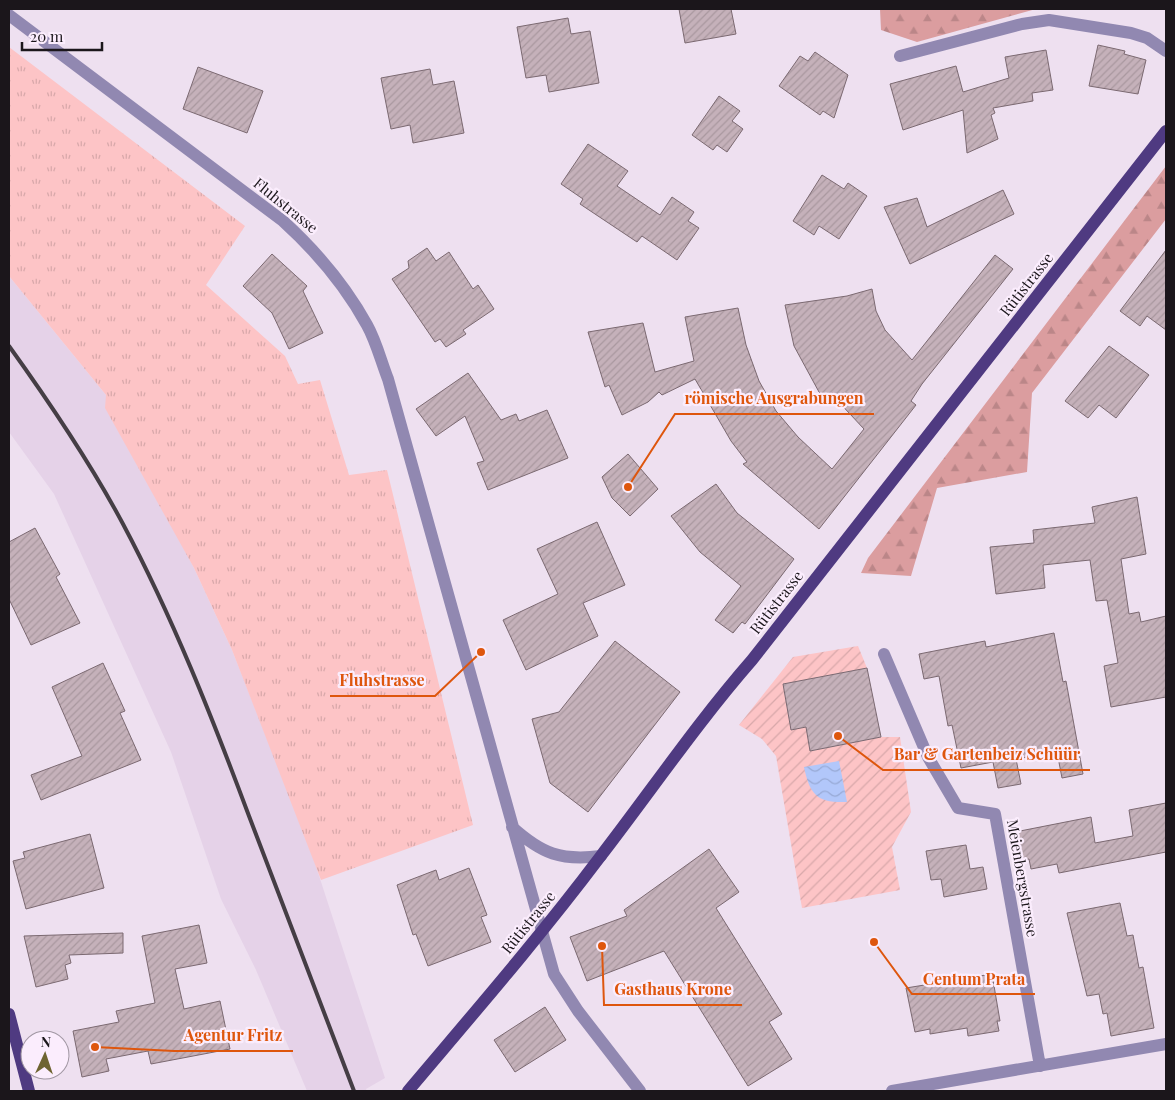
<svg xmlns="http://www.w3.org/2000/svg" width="1175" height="1100" viewBox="0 0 1175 1100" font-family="'Playfair Display',serif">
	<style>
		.built { fill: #e5d2e8 }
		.grass { fill: url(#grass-tufts) }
		.forest { fill: url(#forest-firs) }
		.garden { fill: url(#garden-furrows) }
		.water { fill: url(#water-waves) }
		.building { fill: url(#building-hatch); stroke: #7b6971 }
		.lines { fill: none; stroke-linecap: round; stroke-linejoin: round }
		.street { stroke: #9188b1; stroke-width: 12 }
		.primary { stroke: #4f3a81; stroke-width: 12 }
		.rail { stroke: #453e45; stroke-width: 4 }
		.labels { text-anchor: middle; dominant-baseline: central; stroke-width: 4.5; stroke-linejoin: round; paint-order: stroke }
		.street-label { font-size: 15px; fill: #1b161b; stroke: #fbedfd }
		.leader { fill: none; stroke: #de560d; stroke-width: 2 }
		.callout-dot { fill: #de560d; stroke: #fbedfd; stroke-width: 2 }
		.callout-label { font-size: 16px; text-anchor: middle; font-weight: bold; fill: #de560d; stroke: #fbedfd; stroke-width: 4.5; stroke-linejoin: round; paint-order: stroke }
	</style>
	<defs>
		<pattern id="grass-tufts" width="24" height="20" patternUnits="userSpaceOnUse" patternTransform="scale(1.25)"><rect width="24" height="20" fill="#fdc4c6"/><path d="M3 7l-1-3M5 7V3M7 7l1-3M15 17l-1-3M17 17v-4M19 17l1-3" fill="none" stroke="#d8a8aa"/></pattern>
		<pattern id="forest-firs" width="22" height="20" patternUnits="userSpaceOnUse" patternTransform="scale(1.25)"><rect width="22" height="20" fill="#db9d9f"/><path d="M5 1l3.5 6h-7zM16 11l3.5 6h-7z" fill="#bb8688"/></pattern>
		<pattern id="garden-furrows" width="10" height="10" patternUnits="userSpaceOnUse" patternTransform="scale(1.25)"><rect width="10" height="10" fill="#fdc4c6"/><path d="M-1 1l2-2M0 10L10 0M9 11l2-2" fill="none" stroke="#d8a8aa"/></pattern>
		<pattern id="water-waves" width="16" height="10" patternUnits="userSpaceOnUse" patternTransform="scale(1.25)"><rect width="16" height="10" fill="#b2c7fa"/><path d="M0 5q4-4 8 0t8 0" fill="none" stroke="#98aad6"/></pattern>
		<pattern id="building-hatch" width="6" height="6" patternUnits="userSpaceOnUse" patternTransform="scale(1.25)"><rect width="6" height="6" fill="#c5b1ba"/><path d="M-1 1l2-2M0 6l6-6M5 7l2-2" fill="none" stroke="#a9989f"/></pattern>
	</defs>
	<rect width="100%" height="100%" fill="#eee0f0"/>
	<!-- built -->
	<path class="built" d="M9,276L106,395L194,568L232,650L309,845L385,1078L366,1089L367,1091H307L256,970L221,899L171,752L54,494L9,432Z"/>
	<!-- grass -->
	<path class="grass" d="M9,47L245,226L206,285L285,356L298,384L320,380L349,475L387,470L473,825L321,880L232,650L194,568L105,408L106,395L9,276Z"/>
	<!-- forest -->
	<path class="forest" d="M880,9H1036L917,42L881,30Z
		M1166,166V219L1032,393L1027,472L937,488L911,576L861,573L868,558Z"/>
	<!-- garden -->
	<path class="garden" d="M858,646L867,668L783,684L791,730L806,727L811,751L881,737H900L911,812L892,847L900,890L802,908L776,756L762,739L739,725L793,657Z"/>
	<!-- water -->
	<path class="water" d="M839,761L847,802C818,803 810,796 804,767Z"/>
	<!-- building -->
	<path class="building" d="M679,9H731L736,34L685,43Z
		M568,18L571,34L590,31L599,83L549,92L546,75L526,78L517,27Z
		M1098,45L1125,51L1124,54L1146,60L1138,94L1089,86Z
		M1046,50L1053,90L1032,93L1033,101L993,108L995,113L991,115L998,139L967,153L963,110L903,130L890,84L956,66L963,92L1009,78L1005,57Z
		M815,52L848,75L834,118L823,111L820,115L779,86L800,56L808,61Z
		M198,67L263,91L247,133L183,109Z
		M430,69L433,85L454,81L464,133L413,143L410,125L391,129L381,78Z
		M719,96L740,111L732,121L743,129L727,152L717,145L713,150L692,135Z
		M588,144L628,171L617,186L660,215L672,197L694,212L688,221L699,228L677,260L642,236L637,242L580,204L583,199L561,184Z
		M822,175L844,189L848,183L867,196L839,239L819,226L814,235L793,221Z
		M1003,190L1014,214L910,264L884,207L917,198L927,227Z
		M427,248L436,261L449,252L473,289L478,285L494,309L463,330L466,334L446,347L440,339L435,342L392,279L409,268L408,261Z
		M1166,250V330L1147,316L1140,326L1120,311Z
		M272,254L307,286L303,291L323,333L289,349L272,313L243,286Z
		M995,255L1013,269L922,384L911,401L916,405L819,529L743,464L747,462L731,441L695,379L662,395L659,392L648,402L622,415L609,385L605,387L588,332L643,323L655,372L694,361L685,317L738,308L746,345L759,381L776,411L798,437L832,469L864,429L836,399L830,403L819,392L794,346L785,305L847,296L872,289L876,311L885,330L912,360Z
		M1109,346L1149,375L1116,418L1099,405L1088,418L1065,401Z
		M468,373L501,420L516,414L519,421L547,410L568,458L488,490L477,463L484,461L465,416L436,436L416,409Z
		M628,454L658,489L630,516L612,498L602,477Z
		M716,484L737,513L794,559L745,624L742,622L733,633L715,620L741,586L700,552L671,516Z
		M1137,497L1146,554L1121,559L1129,614L1139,612L1141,622L1166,616V697L1111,707L1104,666L1118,663L1107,600L1096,601L1090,560L1043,565L1045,588L996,594L990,547L1034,543L1033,530L1095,523L1092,507Z
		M597,522L625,585L583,603L598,636L526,670L503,620L558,594L537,549Z
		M35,528L60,574L56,577L80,623L31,645L9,599V542Z
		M1054,633L1063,682L1066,681L1083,774L1062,778L1057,752L1016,759L1021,784L998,788L993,762L961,768L952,725L948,726L939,676L924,679L919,654L985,641L986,647Z
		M615,641L680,692L588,812L550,783L532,719L559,712Z
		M103,663L125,711L120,713L141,760L41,800L31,775L82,756L52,687Z
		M867,668L881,737L810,751L806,727L791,730L783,684Z
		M1166,803V852L1059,873L1057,864L1031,869L1029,859L1021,860L1015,832L1091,817L1095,843L1133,836L1129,810Z
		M90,834L104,888L26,909L13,861L25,858L23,852Z
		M966,845L970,869L983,867L987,889L944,897L941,879L931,880L926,851Z
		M709,849L739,892L716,908L782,1014L769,1022L792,1059L748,1086L664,951L587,981L570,937L627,916L624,910Z
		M469,868L487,915L481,917L491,942L428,966L416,934L413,935L397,885L436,870L439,880Z
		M1120,903L1127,936L1133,935L1139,968L1143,967L1154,1028L1111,1036L1107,1013L1103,1014L1099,994L1087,996L1067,913Z
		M199,925L207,963L175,969L184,1009L220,1001L230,1049L151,1064L148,1051L106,1059L109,1071L82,1077L73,1031L119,1022L116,1011L155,1003L142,936Z
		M123,933V953L69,955L71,963L65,965L68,979L36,987L24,936Z
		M992,974L1000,1021H997L999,1031L968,1036L967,1028L930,1034V1029L915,1032L906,988Z
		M545,1007L566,1040L515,1072L494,1040Z"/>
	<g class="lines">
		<!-- street -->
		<path class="street" d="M9,15L283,221C316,251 345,285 367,325C376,341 381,361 388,379L554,974L578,1011L640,1091
			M900,56L1022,24L1049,20L1131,33L1147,38L1166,51
			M884,654L928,757L958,808L995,814L1040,1066
			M512,827C542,854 561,861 601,856
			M892,1091L1166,1044"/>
		<!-- primary -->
		<path class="primary" d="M9,1014L29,1091
			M408,1091C473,1014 539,938 600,857C651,791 697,723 752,660L1166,131"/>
		<!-- rail -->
		<path class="rail" d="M9,346C50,403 90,462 123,524C173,618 212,717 249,816C284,908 319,1000 354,1091"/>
	</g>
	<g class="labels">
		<!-- street labels -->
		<g class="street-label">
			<text transform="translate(286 205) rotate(39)">Fluhstrasse</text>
			<text transform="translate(1026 284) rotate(-52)">Rütistrasse</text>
			<text transform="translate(776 602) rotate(-52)">Rütistrasse</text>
			<text transform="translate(1023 878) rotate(80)">Meienbergstrasse</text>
			<text transform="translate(528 922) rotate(-51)">Rütistrasse</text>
		</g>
	</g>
	<!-- callouts -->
	<path class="leader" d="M628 487L675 414H874M481 652L435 696H330M838 736L883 770H1090M874 942L912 994H1035M602 946L604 1005H742M95 1047L174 1051H293"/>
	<g class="callout-dot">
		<circle cx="628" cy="487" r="5"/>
		<circle cx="481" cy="652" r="5"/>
		<circle cx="838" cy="736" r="5"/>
		<circle cx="874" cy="942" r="5"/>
		<circle cx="602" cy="946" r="5"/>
		<circle cx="95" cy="1047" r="5"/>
	</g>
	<g class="callout-label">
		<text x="774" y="404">römische Ausgrabungen</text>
		<text x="382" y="686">Fluhstrasse</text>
		<text x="987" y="760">Bar &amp; Gartenbeiz Schüür</text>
		<text x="974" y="985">Centum Prata</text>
		<text x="673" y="995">Gasthaus Krone</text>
		<text x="233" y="1041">Agentur Fritz</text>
	</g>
	<!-- border -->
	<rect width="1175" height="1100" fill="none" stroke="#1b161b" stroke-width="20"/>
	<!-- north arrow -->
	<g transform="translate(45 1055) rotate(3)"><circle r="24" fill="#fbedfd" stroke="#a197a3"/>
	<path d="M0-4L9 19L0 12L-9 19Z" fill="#6e6431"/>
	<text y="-8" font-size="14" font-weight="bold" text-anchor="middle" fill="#1b161b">N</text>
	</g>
	<!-- scale -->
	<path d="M22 42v8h80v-8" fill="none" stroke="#1b161b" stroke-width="2.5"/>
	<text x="30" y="42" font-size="15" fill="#1b161b" stroke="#fbedfd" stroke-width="4" paint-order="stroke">20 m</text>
</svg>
